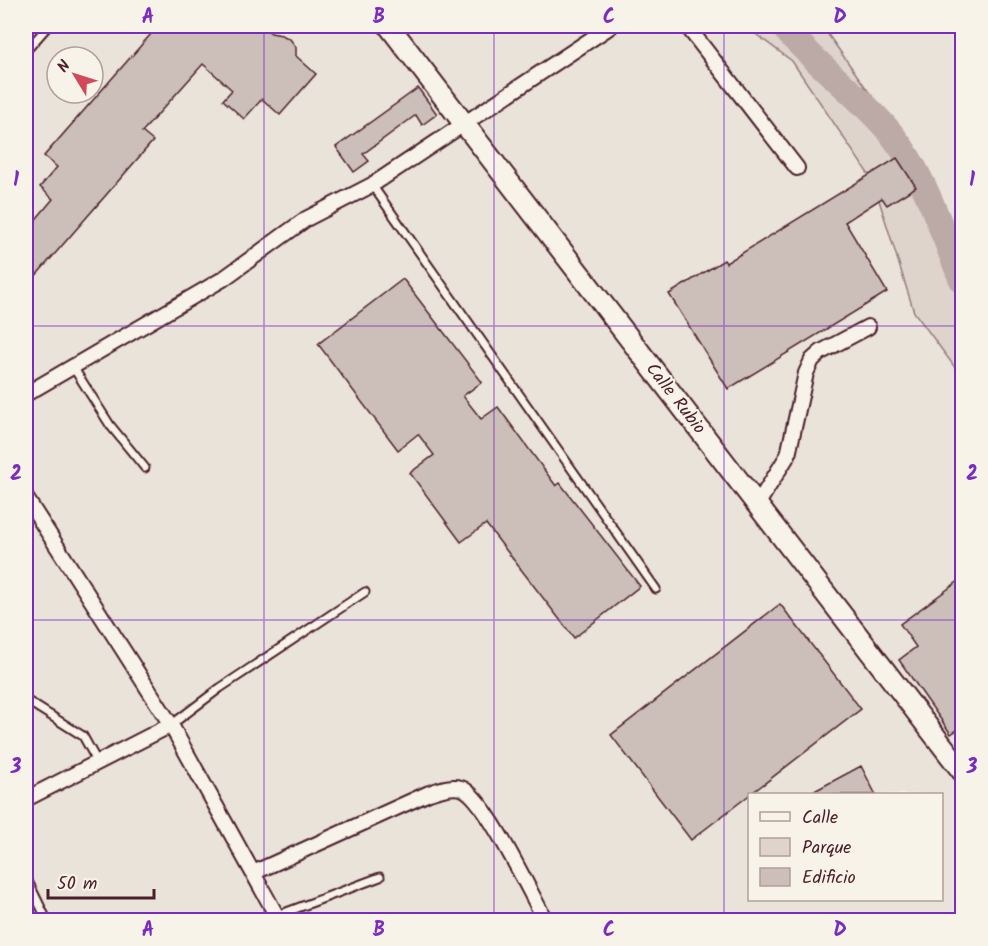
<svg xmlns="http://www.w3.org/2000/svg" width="988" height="946" viewBox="0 0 988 946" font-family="Kalam,sans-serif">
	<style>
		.built { fill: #eae3da; fill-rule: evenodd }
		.green { fill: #ded4cc; stroke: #947a7c; stroke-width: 1.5 }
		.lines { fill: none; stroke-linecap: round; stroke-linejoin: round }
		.river { stroke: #bcaaa7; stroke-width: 26 }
		.building { fill: #ccbfb9; stroke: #4a1f2b; stroke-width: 1.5 }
		.lane-casing { stroke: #4a1f2b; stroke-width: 11 }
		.street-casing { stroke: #4a1f2b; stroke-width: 18 }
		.secondary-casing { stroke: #4a1f2b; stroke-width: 24 }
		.lane { stroke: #f7f3e8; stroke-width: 7 }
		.street { stroke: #f7f3e8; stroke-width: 14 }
		.secondary { stroke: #f7f3e8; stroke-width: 20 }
		.grid { fill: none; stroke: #7b2cbf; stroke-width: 1.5; stroke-opacity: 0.55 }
		.labels { text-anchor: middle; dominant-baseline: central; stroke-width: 4.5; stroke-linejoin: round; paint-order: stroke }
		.street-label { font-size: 18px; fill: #4a1f2b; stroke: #f7f3e8 }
		.neatline { fill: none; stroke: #7b2cbf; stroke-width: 2 }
		.grid-label { font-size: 20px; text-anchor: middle; font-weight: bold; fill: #7b2cbf }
	</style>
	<rect width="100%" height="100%" fill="#f7f3e8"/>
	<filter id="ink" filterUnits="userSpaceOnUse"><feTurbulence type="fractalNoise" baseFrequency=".0167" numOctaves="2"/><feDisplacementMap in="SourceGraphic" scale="12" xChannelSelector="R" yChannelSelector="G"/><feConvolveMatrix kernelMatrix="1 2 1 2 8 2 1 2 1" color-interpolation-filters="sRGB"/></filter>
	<g filter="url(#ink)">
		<!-- built -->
		<path class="built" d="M26,26H745L792,61L873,181L914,312L962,377V920H26ZM57,57H93V93H57ZM750,794H942V900H750Z
			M822,26H962V254L923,168Z"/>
		<!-- green -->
		<path class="green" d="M745,26H822L923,168L962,254V377L914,312L873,181L792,61Z"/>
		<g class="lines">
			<!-- river -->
			<path class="river" d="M783,26C816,66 860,95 893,136C927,179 941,231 962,280"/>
		</g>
		<!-- building -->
		<path class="building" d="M158,26H262L271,33L282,35L290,39L296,47V56L316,74L280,115L262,99L244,119L223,100L232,90L203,64L142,132L153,141L26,287V231L53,199L40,187L57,167L44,156Z
			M418,88L437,114L422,125L416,115L363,154L369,161L354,172L336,147Z
			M897,158L916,187L887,205L882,198L845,222L887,292L728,389L669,294L724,260L726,263Z
			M403,279L482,382L463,396L481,419L498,407L556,486L560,483L640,586L574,638L486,524L461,542L410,473L434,455L418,434L398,450L318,344Z
			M963,578V726L951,734L899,660L916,647L900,624Z
			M780,604L861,709L691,840L611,735Z
			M861,766L876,795H807Z"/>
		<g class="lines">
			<defs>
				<path id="lane" d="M26,51L48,26
					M372,185L656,589
					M73,367L110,425L145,468
					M26,700L83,736L98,763
					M171,725L220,688L365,592
					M26,877L47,920
					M276,916L380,877"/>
				<path id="street" d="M687,26L797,168
					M26,394L223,279L306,219L372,185L611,26
					M26,498L171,725L279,920
					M757,505L788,455L806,373L812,360L821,352L868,327
					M26,799L171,725
					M253,873L429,793C439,790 451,785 461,788C484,794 532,896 545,920"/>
				<path id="secondary" d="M389,26L962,771"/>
			</defs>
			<!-- lane casing -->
			<use href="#lane" class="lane-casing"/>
			<!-- street casing -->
			<use href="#street" class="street-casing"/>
			<!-- secondary casing -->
			<use href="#secondary" class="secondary-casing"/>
			<!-- lane -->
			<use href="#lane" class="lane"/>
			<!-- street -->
			<use href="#street" class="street"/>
			<!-- secondary -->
			<use href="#secondary" class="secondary"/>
		</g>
	</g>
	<!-- grid -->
	<path class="grid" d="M264,26V920M494,26V920M724,26V920M26,326H962M26,620H962"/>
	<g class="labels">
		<!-- street labels -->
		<g class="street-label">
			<text transform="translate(675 399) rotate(52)">Calle Rubio</text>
		</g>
	</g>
	<!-- margin -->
	<rect width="988" height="946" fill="none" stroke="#f7f3e8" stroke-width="66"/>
	<!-- legend -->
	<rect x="748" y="793" width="195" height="108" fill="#f7f3e8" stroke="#b29e9c" stroke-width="1.5"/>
	<rect x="760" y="812" width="30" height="9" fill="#f7f3e8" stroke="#b29e9c" stroke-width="1.5"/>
	<text x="802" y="823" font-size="18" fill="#4a1f2b">Calle</text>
	<rect x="760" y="838" width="30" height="18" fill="#ded4cc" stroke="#b29e9c" stroke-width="1.5"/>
	<text x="802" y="853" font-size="18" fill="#4a1f2b">Parque</text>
	<rect x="760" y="868" width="30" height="18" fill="#ccbfb9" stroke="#b29e9c" stroke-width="1.5"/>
	<text x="802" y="883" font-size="18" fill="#4a1f2b">Edificio</text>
	<!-- north arrow -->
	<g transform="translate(75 75) rotate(308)"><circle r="28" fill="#f7f3e8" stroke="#b29e9c" stroke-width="1.5"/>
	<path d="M0-4.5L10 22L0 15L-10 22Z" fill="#d1495b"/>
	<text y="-9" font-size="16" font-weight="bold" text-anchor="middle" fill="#4a1f2b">N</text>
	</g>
	<!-- scale -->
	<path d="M48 889v9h106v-9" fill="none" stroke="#4a1f2b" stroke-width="3"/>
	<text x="57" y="889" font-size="18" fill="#4a1f2b" stroke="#f7f3e8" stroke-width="4.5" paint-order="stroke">50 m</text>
	<rect x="33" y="33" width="922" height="880" class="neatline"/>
	<g class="grid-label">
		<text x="148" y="23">A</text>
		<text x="379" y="23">B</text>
		<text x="609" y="23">C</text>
		<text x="840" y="23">D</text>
		<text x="16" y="186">1</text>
		<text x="972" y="186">1</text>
		<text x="16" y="480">2</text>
		<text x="972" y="480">2</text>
		<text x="16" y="773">3</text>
		<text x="972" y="773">3</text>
		<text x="148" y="936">A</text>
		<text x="379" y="936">B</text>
		<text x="609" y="936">C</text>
		<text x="840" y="936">D</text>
	</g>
</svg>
